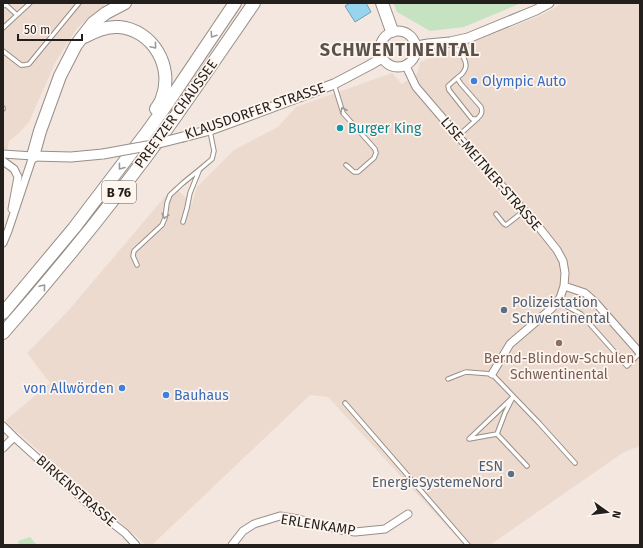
<svg xmlns="http://www.w3.org/2000/svg" width="643" height="548" viewBox="0 0 643 548" font-family="'Fira Sans',sans-serif">
	<style>
		.built { fill: #eddace }
		.green { fill: #c6e3c1 }
		.water { fill: #97d5ef; stroke: #749eb0 }
		.lines { fill: none; stroke-linecap: round; stroke-linejoin: round }
		.service-casing { stroke: #988e87; stroke-width: 5.5 }
		.minor-casing { stroke: #988e87; stroke-width: 9 }
		.tertiary-casing { stroke: #988e87; stroke-width: 11 }
		.trunk-casing { stroke: #988e87; stroke-width: 14 }
		.service { stroke: #fff; stroke-width: 3.5 }
		.minor { stroke: #fff; stroke-width: 7 }
		.tertiary { stroke: #fff; stroke-width: 9 }
		.trunk { stroke: #fff; stroke-width: 12 }
		.tertiary-bridge-casing { stroke: #988e87; stroke-width: 11; stroke-linecap: butt }
		.tertiary-bridge { stroke: #fff; stroke-width: 9 }
		.oneway { stroke: #9c9a99 }
		.shop-dot { fill: #3f7fe0; stroke: #fef5ef; stroke-width: 1.5 }
		.culture-dot { fill: #0f9aa8; stroke: #fef5ef; stroke-width: 1.5 }
		.service-dot { fill: #5c6f8a; stroke: #fef5ef; stroke-width: 1.5 }
		.education-dot { fill: #8d6e63; stroke: #fef5ef; stroke-width: 1.5 }
		.labels { text-anchor: middle; dominant-baseline: central; stroke-width: 3.5; stroke-linejoin: round; paint-order: stroke }
		.shield { fill: #fef5ef; stroke: #655f5b; stroke-width: 1 }
		.shield-label { font-size: 13px; font-weight: bold; fill: #231f1c }
		.shop-label { font-size: 14px; fill: #366cbe; stroke: #fef5ef; text-anchor: start }
		.street-label { font-size: 14px; fill: #231f1c; stroke: #fef5ef }
		.culture-label { font-size: 14px; fill: #0d838f; stroke: #fef5ef; text-anchor: start }
		.service-label { font-size: 14px; fill: #4e5e75; stroke: #fef5ef; text-anchor: start }
		.education-label { font-size: 14px; fill: #785e54; stroke: #fef5ef }
		.district-label { font-size: 18px; font-weight: bold; letter-spacing: 1px; fill: #5a514b; stroke: #fef5ef }
	</style>
	<rect width="100%" height="100%" fill="#f3e7e0"/>
	<!-- built -->
	<path class="built" d="M3,3H107L77,28L55,63L29,122L19,133L9,141L3,177Z
		M563,3H640V446L624,452L490,545H464L328,397L310,395L152,545H146L5,421L50,383L27,353L68,311L174,186L192,204L197,187L234,150L278,127L296,107L392,73L402,84L417,74L420,62L436,56L542,15Z"/>
	<!-- green -->
	<path class="green" d="M393,3H521L464,27L430,31L397,12Z
		M30,537L37,545H19L18,541Z"/>
	<!-- water -->
	<path class="water" d="M350,3H366L371,12L355,22L345,6Z"/>
	<g class="lines">
		<defs>
			<path id="service" d="M4,3L17,15
				M3,28L30,3
				M451,43C457,50 471,61 464,71C463,73 460,76 457,78L461,84L481,107C483,113 481,115 477,119H472L449,90L448,86L457,78
				M3,51L21,65H24L29,64L79,3
				M334,84L343,113L375,149L376,153L374,158L358,172H354L346,165
				M3,108V109
				M458,136L477,119
				M496,214L504,224L506,225L524,211
				M183,222L187,208L190,193L199,171
				M137,265L133,256L134,251L162,225L165,218L167,203L170,195L183,183L199,170L212,159L214,151L210,131
				M557,301L581,314L627,366L640,353
				M448,379L458,375L466,372L492,374L539,423L575,463
				M513,397L505,413L497,434L469,439Z
				M345,403L468,545
				M497,434L527,466"/>
			<path id="minor" d="M3,4L4,3
				M406,66L416,87L482,164L538,226L557,250L563,261L565,273L564,286L560,298L552,308L510,344L492,374
				M3,154L33,156L8,231L3,243
				M3,161L14,169L18,177L12,209
				M564,286L585,293L595,302L640,353
				M3,426L14,437
				M3,448L14,437L87,503L125,533L136,545
				M232,545L243,531L254,524L280,516L298,519L341,530L355,532L385,529L408,514"/>
			<path id="tertiary" d="M380 49a18 18 0 1 1 36 0a18 18 0 1 1-36 0Z
				M417,46L428,44L450,42L468,38L536,10L549,3
				M183,137L210,130L243,118L334,84L370,65L382,58
				M33,156L71,157L103,154"/>
			<path id="trunk" d="M382,3L392,31
				M84,37C95,31 106,26 119,27C153,30 174,67 162,98C161,102 158,106 156,109
				M33,156L40,131L60,76L76,45L93,23L106,13L125,3
				M3,313L74,228L144,136L165,107L235,3
				M3,333C60,268 115,200 166,130C196,88 225,45 254,3"/>
		</defs>
		<!-- service casing -->
		<use href="#service" class="service-casing"/>
		<!-- minor casing -->
		<use href="#minor" class="minor-casing"/>
		<!-- tertiary casing -->
		<use href="#tertiary" class="tertiary-casing"/>
		<!-- trunk casing -->
		<use href="#trunk" class="trunk-casing"/>
		<!-- service -->
		<use href="#service" class="service"/>
		<!-- minor -->
		<use href="#minor" class="minor"/>
		<!-- tertiary -->
		<use href="#tertiary" class="tertiary"/>
		<!-- trunk -->
		<use href="#trunk" class="trunk"/>
		<defs>
			<path id="tertiary-bridge" d="M103,154L147,146L183,137"/>
		</defs>
		<!-- tertiary-bridge casing -->
		<use href="#tertiary-bridge" class="tertiary-bridge-casing"/>
		<!-- tertiary-bridge -->
		<use href="#tertiary-bridge" class="tertiary-bridge"/>
	</g>
	<!-- one-way arrows -->
	<defs><path id="oneway-chevron" d="M-2-3.5L2.5 0L-2 3.5" fill="none" stroke-width="1.6" stroke-linecap="round" stroke-linejoin="round"/></defs>
	<g class="oneway">
		<use href="#oneway-chevron" transform="translate(213 35) rotate(124)"/>
		<use href="#oneway-chevron" transform="translate(154 46) rotate(50)"/>
		<use href="#oneway-chevron" transform="translate(343 110) rotate(-115)"/>
		<use href="#oneway-chevron" transform="translate(121 167) rotate(127)"/>
		<use href="#oneway-chevron" transform="translate(165 216) rotate(104)"/>
		<use href="#oneway-chevron" transform="translate(43 287) rotate(-50)"/>
	</g>
	<!-- markers -->
	<g class="shop-dot">
		<circle cx="474" cy="81" r="4"/>
		<circle cx="122" cy="388" r="4"/>
		<circle cx="166" cy="395" r="4"/>
	</g>
	<circle class="culture-dot" cx="340" cy="128" r="4"/>
	<g class="service-dot">
		<circle cx="504" cy="310" r="4"/>
		<circle cx="511" cy="474" r="4"/>
	</g>
	<circle class="education-dot" cx="559" cy="343" r="4"/>
	<g class="labels">
		<!-- shield labels -->
		<rect class="shield" x="102" y="181" width="34" height="22" rx="3"/>
		<g class="shield-label">
			<text x="119" y="192">B 76</text>
		</g>
		<!-- shop labels -->
		<g class="shop-label">
			<text x="482" y="81">Olympic Auto</text>
			<text x="114" y="388" text-anchor="end">von Allwörden</text>
			<text x="174" y="395">Bauhaus</text>
		</g>
		<!-- street labels -->
		<g class="street-label">
			<text transform="translate(255 111) rotate(-19)">KLAUSDORFER STRASSE</text>
			<text transform="translate(176 114) rotate(-54)">PREETZER CHAUSSEE</text>
			<text transform="translate(491 174) rotate(49)">LISE-MEITNER-STRASSE</text>
			<text transform="translate(76 491) rotate(41)">BIRKENSTRASSE</text>
			<text transform="translate(318 525) rotate(9)">ERLENKAMP</text>
		</g>
		<!-- culture labels -->
		<g class="culture-label">
			<text x="348" y="128">Burger King</text>
		</g>
		<!-- service labels -->
		<g class="service-label">
			<text x="512" y="302">Polizeistation<tspan x="512" dy="16">Schwentinental</tspan></text>
			<text x="503" y="466" text-anchor="end">ESN<tspan x="503" dy="16">EnergieSystemeNord</tspan></text>
		</g>
		<!-- education labels -->
		<g class="education-label">
			<text x="559" y="358">Bernd-Blindow-Schulen<tspan x="559" dy="16">Schwentinental</tspan></text>
		</g>
		<!-- district labels -->
		<g class="district-label">
			<text x="400" y="50">SCHWENTINENTAL</text>
		</g>
	</g>
	<!-- border -->
	<rect width="643" height="548" fill="none" stroke="#231f1c" stroke-width="8"/>
	<!-- north arrow -->
	<g transform="translate(607 512) rotate(104)" stroke="#fef5ef" stroke-width="3" paint-order="stroke">
	<path d="M0-3L7 15L0 10L-7 15Z" fill="#231f1c"/>
	<text y="-6" font-size="11" font-weight="bold" text-anchor="middle" fill="#231f1c">N</text>
	</g>
	<!-- scale -->
	<path d="M18 34v6h64v-6" fill="none" stroke="#231f1c" stroke-width="2"/>
	<text x="24" y="34" font-size="12" fill="#231f1c" stroke="#fef5ef" stroke-width="3" paint-order="stroke">50 m</text>
</svg>
